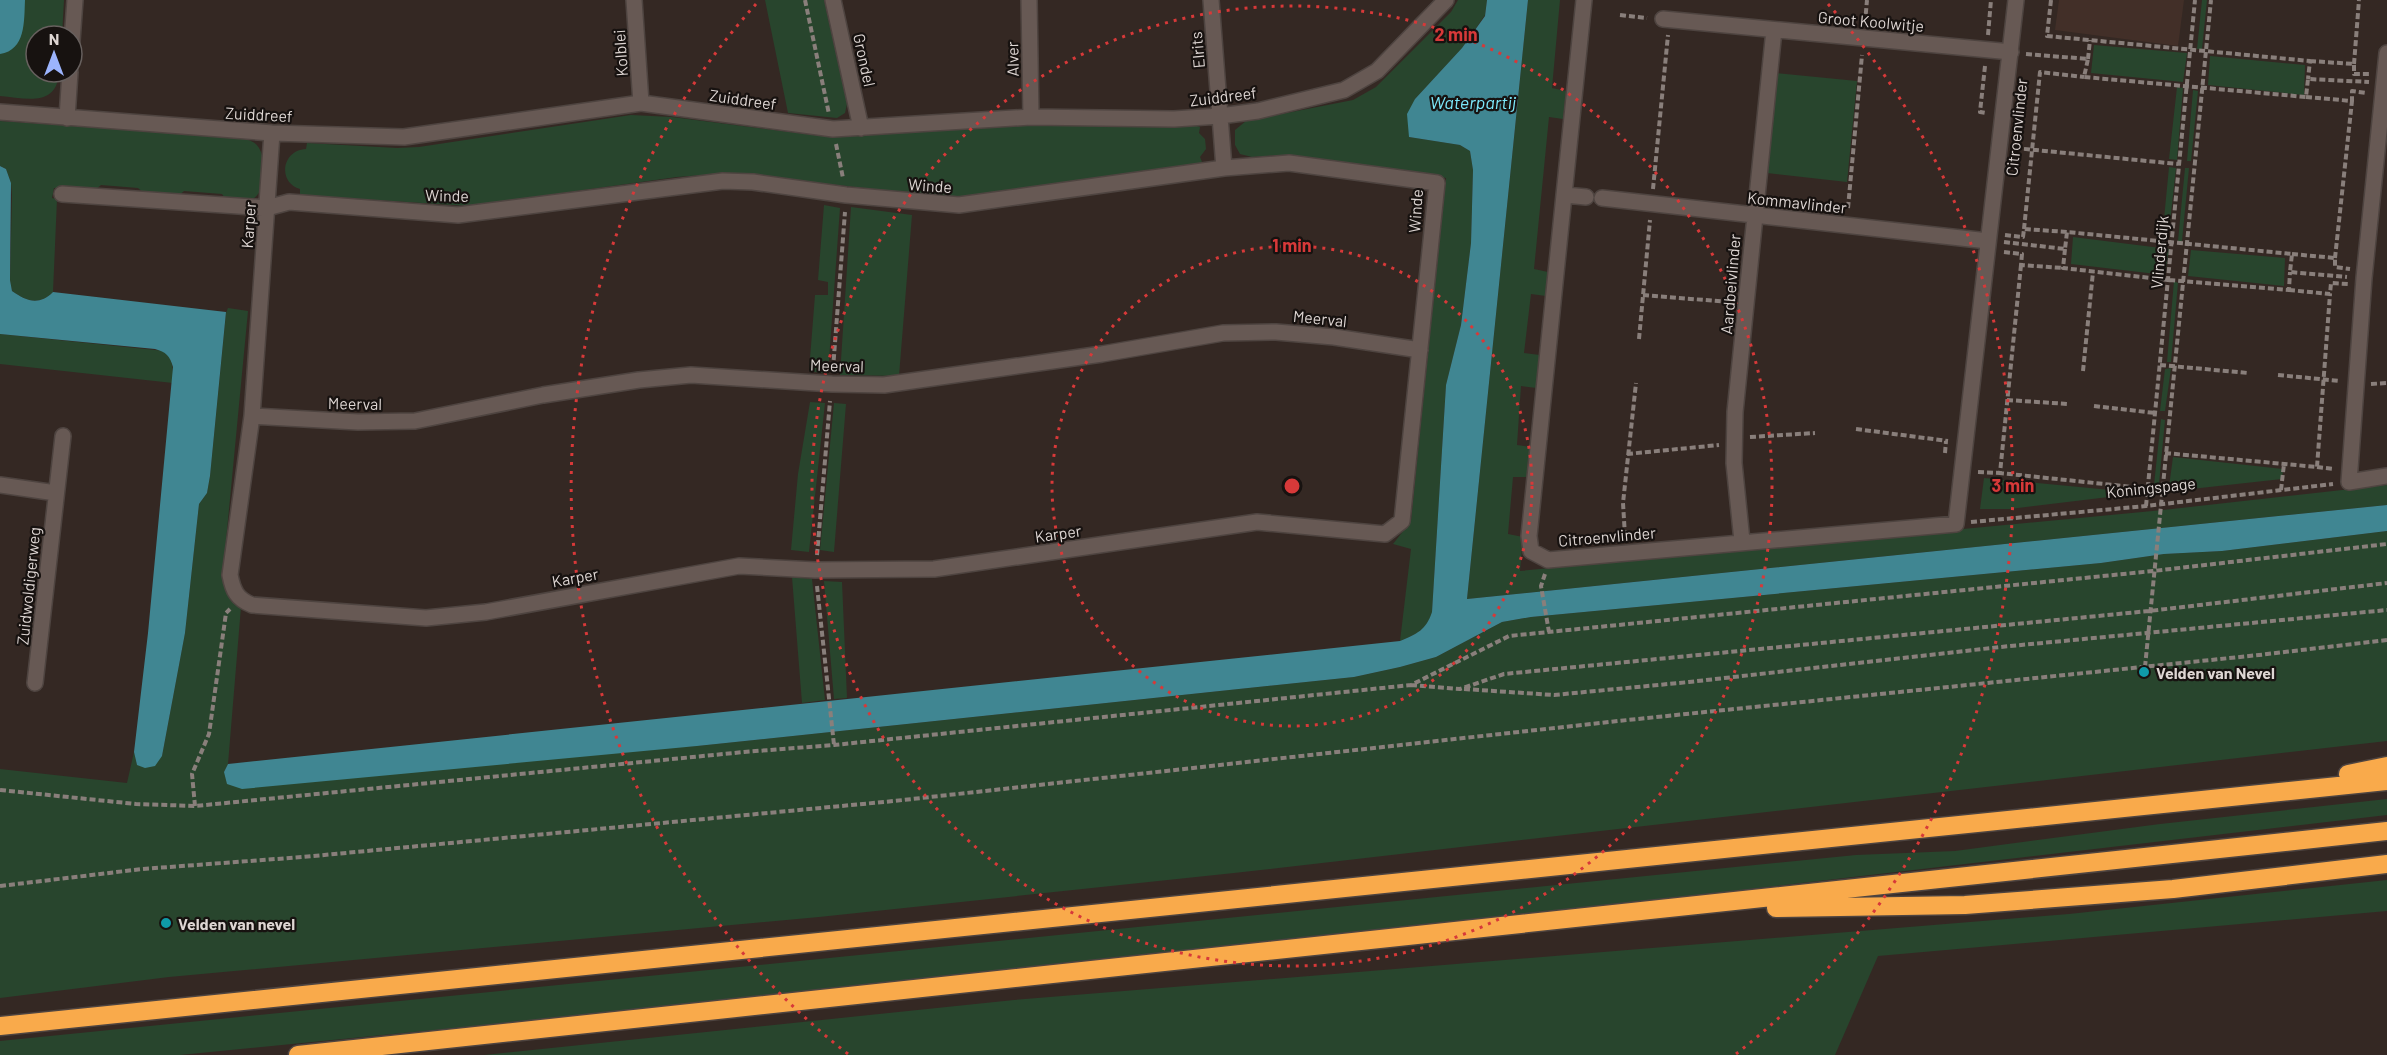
<svg xmlns="http://www.w3.org/2000/svg" width="2387" height="1055" viewBox="0 0 2387 1055" font-family="Barlow,sans-serif">
	<style>
		.built { fill: #422f28 }
		.green { fill: #28452d }
		.water { fill: #408692 }
		.lines { fill: none; stroke-linecap: round; stroke-linejoin: round }
		.minor-casing { stroke: #4e4440; stroke-width: 18 }
		.highway-casing { stroke: #4e4440; stroke-width: 21 }
		.path { stroke: #897f7b; stroke-width: 4; stroke-dasharray: 6 3; stroke-linecap: butt }
		.minor { stroke: #675954; stroke-width: 15 }
		.highway { stroke: #f9aa4b; stroke-width: 18 }
		.ring { fill: none; stroke: #d73939; stroke-width: 3; stroke-dasharray: 3 6 }
		.culture-dot { fill: #0f9aa8; stroke: #171210; stroke-width: 2 }
		.labels { text-anchor: middle; dominant-baseline: central; stroke-width: 4.5; stroke-linejoin: round; paint-order: stroke }
		.street-label { font-size: 16px; fill: #ded6d3; stroke: #171210 }
		.poi-label { font-size: 16px; font-weight: bold; fill: #ded6d3; stroke: #171210; text-anchor: start }
		.water-label { font-size: 18px; font-style: italic; fill: #7ce8fa; stroke: #171210 }
		.centre { fill: #d73939; stroke: #171210; stroke-width: 3 }
		.ring-label { font-size: 18px; text-anchor: middle; font-weight: bold; fill: #d73939; stroke: #171210; stroke-width: 4.5; stroke-linejoin: round; paint-order: stroke }
	</style>
	<rect width="100%" height="100%" fill="#342823"/>
	<!-- built -->
	<path class="built" d="M2059,0H2184L2178,46L2055,30Z"/>
	<!-- green -->
	<path class="green" d="M0,0H64L62,36H36V72H59C57,108 25,98 0,96Z
		M765,0H824L847,104L845,113L837,118L788,113Z
		M1458,0H1487L1485,15L1462,48L1415,99L1409,137L1460,145L1470,151L1473,170L1471,243L1461,325L1446,385L1432,613C1426,630 1417,634 1400,641L1411,549L1393,544L1411,521L1446,178L1281,155L1252,157L1240,154L1235,145V130L1246,121L1353,100L1376,87L1451,12Z
		M1528,0H1560L1552,88L1566,91L1563,119L1549,117L1534,269L1548,272L1546,296L1531,294L1524,353L1540,355L1537,388L1521,386L1517,445L1531,447L1528,477H1513L1508,534L1523,537L1520,571L2163,510L2387,485V505L1467,599Z
		M2202,0H2207L2202,49H2197Z
		M2094,45L2187,53L2183,82L2091,73Z
		M2210,56L2305,65L2304,95L2208,85Z
		M1776,73L1857,81L1847,182L1767,173Z
		M2177,87L2183,88L2177,160L2169,159Z
		M2193,90L2198,91L2191,161H2187Z
		M631,115L672,117L821,136L1032,125L1197,126L1200,127L1199,133L1205,139L1206,149L1200,157L1202,162L1198,164C1115,176 1028,194 945,197L730,173L677,177L468,206L300,195V189C277,182 282,150 306,149L307,143L397,148L419,147Z
		M0,121L244,138C250,141 256,142 259,148C267,161 267,193 251,200C244,202 234,200 227,201L222,194L184,191L177,197L146,195L138,188L101,185L94,191L54,188L52,198L57,199L53,292C39,306 26,301 12,291L10,280L12,195L11,183L6,169L0,166Z
		M2169,167L2176,168L2168,240H2162Z
		M2185,168H2189L2182,241H2178Z
		M824,205L840,208L828,374L809,371L815,295H828V282L818,280Z
		M851,207L912,215L899,376L840,375Z
		M2073,237L2169,249L2165,275L2071,264Z
		M2191,250L2285,258L2284,286L2188,276Z
		M2174,281L2178,283L2171,362H2167Z
		M228,308L248,311L223,572C225,589 230,595 241,607L228,764L224,772L697,746L1354,677L1400,667L1436,657L1502,622L1531,617L2101,563L2164,554L2222,551L2387,531V741L1234,873L819,917L169,977L0,998V769L127,783L134,752L137,765L162,756L185,633L199,504L207,493L210,476L226,313Z
		M0,334L165,351C174,362 173,370 173,383L0,364Z
		M2171,368L2165,411H2160L2165,369Z
		M810,402L825,403L809,552L791,550L798,474Z
		M834,403L846,404L834,552L820,550Z
		M2161,419L2165,420L2159,484L2154,485Z
		M2173,457L2283,469L2282,479L2173,491L2169,487Z
		M1984,478L2142,493L2010,509H1980Z
		M792,577L812,579L825,700L802,703Z
		M824,581L842,582L847,698L834,699Z
		M2387,799V815L1724,892L524,1021L180,1055H0V1041L1856,855L1955,851L2160,824Z
		M2387,880V911L1878,956L1835,1055H484L1014,1000L2069,914Z"/>
	<!-- water -->
	<path class="water" d="M0,0H25C24,21 26,50 0,54Z
		M1487,0H1528L1467,599L2387,505V531L2222,551L2164,554L2101,563L1531,617L1502,622L1436,657L1400,667L1354,677L697,746L242,789L227,784L224,772L228,764L1400,641C1417,634 1426,630 1432,612L1446,385L1461,325L1471,243L1473,170L1470,151L1460,145L1409,137L1407,114L1415,99L1462,48L1485,16Z
		M0,166L6,169L11,183L10,280L12,291C26,301 39,306 53,292L226,312L210,476L207,493L199,504L185,633L162,756L155,766L145,768L137,765L134,752L148,633L173,367C170,356 166,352 155,349L0,334Z"/>
	<g class="lines">
		<defs>
			<path id="minor" d="M634,0L641,103
				M833,0L861,128
				M1029,0L1031,117
				M1211,0L1224,168
				M1584,0L1529,536L1531,551L1548,560L1956,524L2016,0
				M1663,19L2011,52
				M72,41L75,0
				M2387,53L2364,278L2349,482L2387,476
				M0,112L272,133L404,137L641,103L833,129L1031,117L1174,119L1220,116L1258,111L1344,90L1377,71L1446,0
				M67,118L70,72
				M62,194L267,208L289,202L458,215L723,181L753,182L846,195L959,205L1224,168L1289,163L1437,183L1402,521L1385,534L1257,522L934,569L815,570L739,566L486,612L426,618L252,605C237,599 233,591 230,575L252,416L272,133
				M1565,195L1586,197
				M1602,198L1988,241
				M252,416L358,422L415,421L543,395L639,380L691,375L832,384L884,385L1102,354L1223,333L1276,332L1334,337L1420,350
				M0,485L56,493
				M1742,541L1734,463L1735,412L1774,30
				M35,683L63,436"/>
			<path id="highway" d="M2348,774L2387,766
				M1776,908L1965,905L2173,889L2387,864
				M0,1026L2387,781
				M298,1055L2387,831"/>
		</defs>
		<!-- minor casing -->
		<use href="#minor" class="minor-casing"/>
		<!-- highway casing -->
		<use href="#highway" class="highway-casing"/>
		<!-- path -->
		<path class="path" d="M805,0L829,114
			M2051,0L2047,36L2310,61L2308,79
			M1620,15L1647,18
			M1865,23L1867,0
			M1988,35L1991,0
			M2026,54L2088,59L2084,77L2306,97L2308,79L2369,82
			M2088,59L2090,40
			M2310,61L2354,64V74H2369
			M2354,64L2359,0
			M1985,66L1980,112L1986,113
			M2306,97L2352,101V91L2367,93
			M836,144L843,178
			M2015,148L2178,164
			M1653,189L1668,35
			M1848,208L1862,55
			M2024,229L2040,72L2084,77
			M2005,235L2023,237L2024,229L2067,232
			M2004,242L2065,249L2067,232L2292,254L2290,272L2347,277
			M2065,249L2063,268L2168,280L2289,290L2290,272
			M2004,252L2022,254L2021,265L2063,268
			M2292,254L2335,258V267L2350,269
			M2335,258L2352,101
			M2021,265L2000,473L2161,490
			M2289,290L2330,294L2331,283L2348,284
			M1643,295L1729,302
			M1639,339L1650,220
			M2160,365L2248,373
			M833,369L845,212
			M2083,371L2093,272
			M2278,375L2340,381
			M2371,384L2387,383
			M2007,400L2068,404
			M2094,406L2155,413
			M1856,429L1948,441
			M1750,437L1815,433
			M1945,453L1946,441
			M2165,453L2317,467L2330,294
			M1627,454L1719,445
			M2317,467L2334,469
			M1978,472L2000,473
			M2281,490L2284,464
			M2146,506L2195,0
			M1971,522L2146,506L2333,484
			M1625,536L1623,503L1636,383
			M817,555L830,401
			M1545,574L1541,586L1549,632
			M817,586L834,745
			M2145,667L2211,0
			M1411,685L1460,689L1504,674L2149,611L2387,583
			M1464,689L1554,695L1689,682L2000,647L2387,610
			M0,790L136,804L195,806L744,752L834,745L1411,685L1509,636L2153,571L2387,544
			M195,806L192,774L209,734L226,613L230,609
			M0,886L142,869L303,857L894,801L1618,721L2259,655L2387,640"/>
		<!-- minor -->
		<use href="#minor" class="minor"/>
		<!-- highway -->
		<use href="#highway" class="highway"/>
	</g>
	<!-- distance rings -->
	<g class="ring">
		<circle cx="1292" cy="486" r="240"/>
		<circle cx="1292" cy="486" r="480"/>
		<path d="M848 1054A721 721 0 0 1 756 4M1828 4A721 721 0 0 1 1736 1054"/>
	</g>
	<!-- markers -->
	<g class="culture-dot">
		<circle cx="2144" cy="672" r="6"/>
		<circle cx="166" cy="923" r="6"/>
	</g>
	<g class="labels">
		<!-- street labels -->
		<g class="street-label">
			<text transform="translate(1871 21) rotate(5)">Groot Koolwitje</text>
			<text transform="translate(1197 50) rotate(-95)">Elrits</text>
			<text transform="translate(620 53) rotate(-94)">Kolblei</text>
			<text transform="translate(1012 59) rotate(-91)">Alver</text>
			<text transform="translate(865 60) rotate(78)">Grondel</text>
			<text transform="translate(1223 96) rotate(-7)">Zuiddreef</text>
			<text transform="translate(743 99) rotate(8)">Zuiddreef</text>
			<text transform="translate(259 114) rotate(3)">Zuiddreef</text>
			<text transform="translate(2016 127) rotate(-84)">Citroenvlinder</text>
			<text transform="translate(930 185) rotate(4)">Winde</text>
			<text transform="translate(447 195) rotate(1)">Winde</text>
			<text transform="translate(1797 202) rotate(6)">Kommavlinder</text>
			<text transform="translate(1415 211) rotate(-86)">Winde</text>
			<text transform="translate(248 225) rotate(-86)">Karper</text>
			<text transform="translate(2159 252) rotate(-85)">Vlinderdijk</text>
			<text transform="translate(1730 284) rotate(-85)">Aardbeivlinder</text>
			<text transform="translate(1320 318) rotate(6)">Meerval</text>
			<text transform="translate(837 365) rotate(2)">Meerval</text>
			<text transform="translate(355 403) rotate(1)">Meerval</text>
			<text transform="translate(2151 487) rotate(-6)">Koningspage</text>
			<text transform="translate(1058 533) rotate(-8)">Karper</text>
			<text transform="translate(1607 536) rotate(-5)">Citroenvlinder</text>
			<text transform="translate(575 577) rotate(-10)">Karper</text>
			<text transform="translate(28 586) rotate(-84)">Zuidwoldigerweg</text>
		</g>
		<!-- poi labels -->
		<g class="poi-label">
			<text x="2156" y="672">Velden van Nevel</text>
			<text x="178" y="923">Velden van nevel</text>
		</g>
		<!-- water labels -->
		<g class="water-label">
			<text x="1473" y="102">Waterpartij</text>
		</g>
	</g>
	<circle cx="1292" cy="486" r="9" class="centre"/>
	<g class="ring-label">
		<text x="1456" y="41">2 min</text>
		<text x="1292" y="252">1 min</text>
		<text x="2013" y="492">3 min</text>
	</g>
	<!-- north arrow -->
	<g transform="translate(54 54)"><circle r="28" fill="#171210" stroke="#67605e" stroke-width="1.5"/>
	<path d="M0-4.5L10 22L0 15L-10 22Z" fill="#9cb4fd"/>
	<text y="-9" font-size="16" font-weight="bold" text-anchor="middle" fill="#ded6d3">N</text>
	</g>
</svg>
